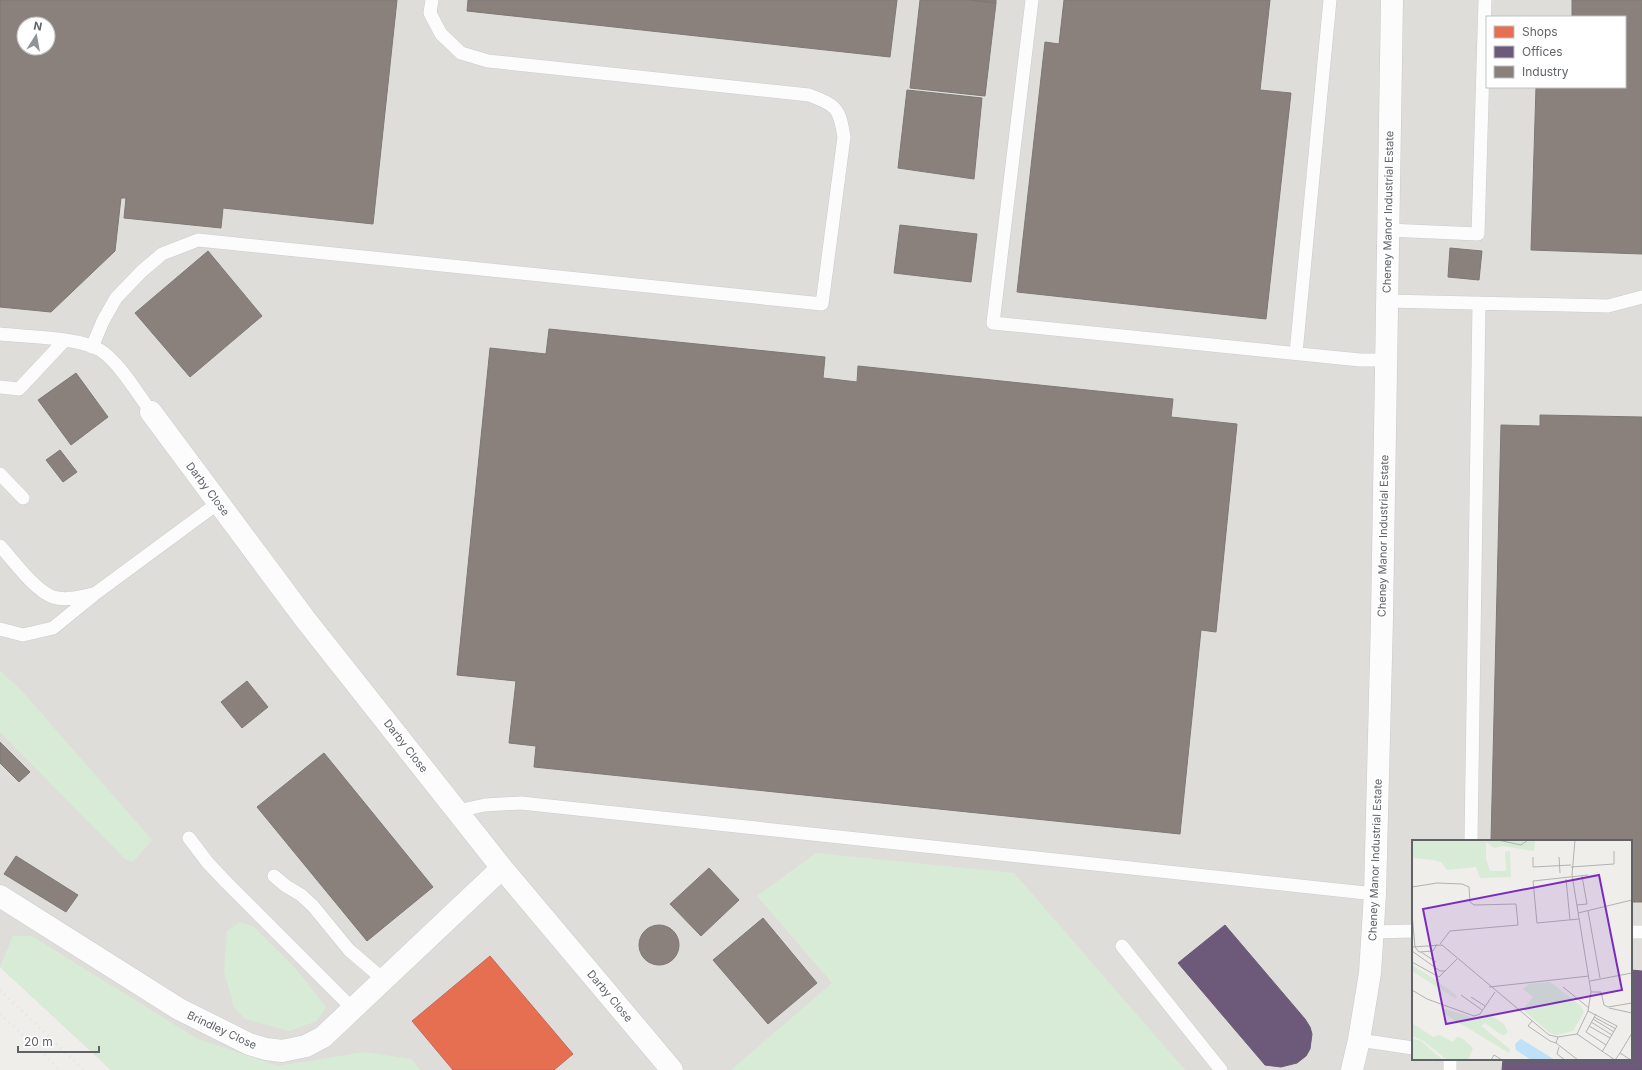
<svg xmlns="http://www.w3.org/2000/svg" width="1642" height="1070" viewBox="0 0 1642 1070" font-family="Inter,sans-serif">
	<style>
		.industrial { fill: #dfddda; fill-rule: evenodd }
		.green { fill: #d8ebd6 }
		.shops { fill: #e76f51; stroke: #be6b58 }
		.offices { fill: #6d597a; stroke: #695c75 }
		.industry { fill: #8a817c; stroke: #7d7876; fill-rule: evenodd }
		.lines { fill: none; stroke-linecap: round; stroke-linejoin: round }
		.lane-casing { stroke: #cbcccc; stroke-width: 14 }
		.street-casing { stroke: #cbcccc; stroke-width: 23 }
		.secondary-casing { stroke: #cacacb; stroke-width: 23 }
		.lane { stroke: #fdfcfc; stroke-width: 13 }
		.street { stroke: #fdfcfc; stroke-width: 22 }
		.secondary { stroke: #fdfcfc; stroke-width: 22 }
		.rail { stroke: #e4e4e4; stroke-width: 3; stroke-dasharray: 1 5; stroke-linecap: butt }
		.labels { text-anchor: middle; dominant-baseline: central; stroke-width: 4; stroke-linejoin: round; paint-order: stroke }
		.street-label { font-size: 11px; fill: #5f6368; stroke: #fff }
		.inset-road { fill: none; stroke: #b1b2b2; stroke-width: 1 }
		.view { fill: #7b2cbf; fill-opacity: 0.15; stroke: #7b2cbf; stroke-width: 2 }
		.inset-edge { fill: none; stroke: #5f6368; stroke-width: 2 }
	</style>
	<rect width="100%" height="100%" fill="#efeeea"/>
	<!-- industrial -->
	<path class="industrial" d="M0,0H1642V1070H111L0,967ZM1487,17H1625V87H1487ZM24,24H48V48H24ZM1413,841H1631V1059H1413Z"/>
	<!-- green -->
	<path class="green" d="M0,671L21,690L152,840L133,862L125,859L0,732Z
		M816,853L1014,873L1185,1070H731L832,983L757,896Z
		M240,922L254,927L294,967L326,1007L317,1021L290,1031L245,1019L234,1007L224,972L227,931Z
		M13,936H32L196,1038L278,1066L364,1052L411,1059L421,1070H111L0,967Z"/>
	<!-- shops -->
	<path class="shops" d="M490,956L573,1054L554,1070H453L412,1021Z"/>
	<!-- offices -->
	<path class="offices" d="M1225,925L1305,1019L1310,1027L1312,1034L1310,1049L1306,1056L1297,1063L1281,1067L1265,1065L1178,963Z
		M1631,970L1642,971V1070H1502L1503,1059H1631Z"/>
	<!-- industry -->
	<path class="industry" d="M0,0H397L373,224L223,208L221,228L124,218L126,198H121L115,251L51,312L0,307ZM24,24H48V48H24Z
		M468,0H897L890,57L467,11Z
		M920,0H969L996,3L985,96L910,88Z
		M969,0H996V3Z
		M1064,0H1270L1260,90L1291,93L1266,319L1017,292L1045,42L1059,44Z
		M1572,0H1642V254L1531,250L1536,87H1625V17H1572Z
		M907,90L982,98L974,179L898,168Z
		M900,225L977,234L971,282L894,273Z
		M1450,248L1482,251L1479,280L1448,277Z
		M208,251L262,316L190,377L135,313Z
		M549,329L825,357L823,378L857,382L858,366L1173,399L1171,417L1237,424L1216,632L1201,630L1180,834L534,767L536,746L509,743L516,681L457,675L490,348L546,354Z
		M76,373L108,417L71,445L38,400Z
		M1540,415L1642,417V902H1631V841H1491L1501,425L1540,426Z
		M60,450L77,472L63,482L46,460Z
		M247,681L268,707L242,728L221,702Z
		M0,742L30,772L19,782L0,763Z
		M324,753L433,887L367,941L257,807Z
		M16,856L78,895L66,912L4,874Z
		M709,868L739,900L701,936L670,904Z
		M763,918L817,983L768,1024L713,960Z
		M639 945a20 20 0 1 1 40 0a20 20 0 1 1-40 0Z"/>
	<g class="lines">
		<defs>
			<path id="lane" d="M1032,0L993,323L1360,360H1385
				M1388,230L1478,234L1485,0
				M1387,301L1608,306L1642,297
				M0,334C26,337 78,337 100,350C118,361 138,394 151,412
				M92,347L103,321L116,298L142,271L162,254L198,240L822,304L844,137C839,107 837,106 809,95L488,61L461,53L441,34L430,13L432,0
				M1296,353L1330,0
				M0,387L19,389L65,340
				M0,474L23,498
				M0,546C14,561 34,590 53,597C66,601 80,597 93,594
				M0,629L23,635L53,628L96,593L218,503
				M457,811L485,805L521,803L1375,894
				M189,838L208,863L227,883L353,1009
				M1471,841L1479,303
				M274,876L286,886L301,895L313,906L349,950L384,980
				M1373,932L1413,931
				M1631,932H1642
				M1122,946L1221,1070
				M1359,1040L1413,1048
				M1450,1059V1070"/>
			<path id="street" d="M151,412L305,619L502,868L672,1070
				M0,896L179,1009L249,1044L266,1049L282,1051L306,1046L323,1037L502,868"/>
			<path id="secondary" d="M1352,1070L1359,1040L1370,973L1375,894L1382,618L1392,0"/>
		</defs>
		<!-- lane casing -->
		<use href="#lane" class="lane-casing"/>
		<!-- street casing -->
		<use href="#street" class="street-casing"/>
		<!-- secondary casing -->
		<use href="#secondary" class="secondary-casing"/>
		<!-- lane -->
		<use href="#lane" class="lane"/>
		<!-- street -->
		<use href="#street" class="street"/>
		<!-- secondary -->
		<use href="#secondary" class="secondary"/>
		<!-- rail -->
		<path class="rail" d="M0,990L84,1070
			M0,1014L60,1070"/>
	</g>
	<g class="labels">
		<!-- street labels -->
		<g class="street-label">
			<text transform="translate(1388 212) rotate(-89)">Cheney Manor Industrial Estate</text>
			<text transform="translate(208 489) rotate(53)">Darby Close</text>
			<text transform="translate(1383 536) rotate(-89)">Cheney Manor Industrial Estate</text>
			<text transform="translate(406 746) rotate(52)">Darby Close</text>
			<text transform="translate(1375 860) rotate(-88)">Cheney Manor Industrial Estate</text>
			<text transform="translate(610 996) rotate(50)">Darby Close</text>
			<text transform="translate(222 1030) rotate(25)">Brindley Close</text>
		</g>
	</g>
	<!-- overview -->
	<g transform="translate(1412 840)">
		<rect width="220" height="220" fill="#efeeea"/>
		<path d="M0,0H123L122,11L91,6L82,8L74,2V19L78,31H94L93,12L98,11L99,37L68,38L64,27L35,30L29,22L21,20L0,18ZM0,125L28,143L45,156L44,159L0,131ZM138,142L169,166L172,172L161,191L145,195L138,193L111,170L121,157L111,149L117,144ZM32,169L63,178L77,174L92,184L96,192L92,195L88,194L73,183L69,186L98,209L97,213L31,173ZM0,183L21,197L28,195L41,202L45,197L50,198L61,208L56,220H35L12,201L0,196ZM0,198L9,201L31,220H0Z" fill="#d8ebd6"/>
		<path d="M109,199L111,200L143,220H119L104,210L103,204Z" fill="#bfe0f9"/>
		<path class="inset-road" d="M86,0L109,5L116,0M163,0L160,35L179,152L176,171L165,194L203,220M121,17V27L159,25M147,17L148,33M159,27L202,24V11M154,39L158,80M0,47L25,43L50,44L57,47L58,62L62,65L104,64L106,85L38,91L28,104M165,65L175,64L170,36M176,71L188,138M166,73L220,60M0,74L3,107L7,112L21,111L25,104M167,79L125,83L121,41L176,35M0,107L30,105L137,195L146,197L165,194M0,111L28,131H33M9,112L24,122M0,122L27,137L45,119M178,141L220,133M77,147L177,136M151,147L177,168M0,150L15,159L62,176L68,174L83,152M179,152H189L192,165L196,167L220,163M49,155L70,170M59,157L73,166M197,168L220,173M176,171L205,186L190,212M184,174L174,192L194,205M182,177L204,189M181,179L202,192M120,181L116,186L138,201L144,203L146,197M179,182L200,195M177,186L198,198M144,203L166,220M147,207L145,214L153,220M208,213L220,193M79,220L82,215L90,220M203,220L208,213L219,220"/>
		<path class="view" d="M187,35L210,150L34,184L11,69Z"/>
		<rect width="220" height="220" class="inset-edge"/>
	</g>
	<!-- legend -->
	<rect x="1486" y="16" width="140" height="72" fill="#ffffff" stroke="#bfc1c3"/>
	<rect x="1494" y="26" width="20" height="12" fill="#e76f51" stroke="#bfc1c3"/>
	<text x="1522" y="36" font-size="12" fill="#5f6368">Shops</text>
	<rect x="1494" y="46" width="20" height="12" fill="#6d597a" stroke="#bfc1c3"/>
	<text x="1522" y="56" font-size="12" fill="#5f6368">Offices</text>
	<rect x="1494" y="66" width="20" height="12" fill="#8a817c" stroke="#bfc1c3"/>
	<text x="1522" y="76" font-size="12" fill="#5f6368">Industry</text>
	<!-- north arrow -->
	<g transform="translate(36 36) rotate(11)"><circle r="19" fill="#ffffff" stroke="#bfc1c3"/>
	<path d="M0-3L7 15L0 10L-7 15Z" fill="#919496"/>
	<text y="-6" font-size="11" font-weight="bold" text-anchor="middle" fill="#5f6368">N</text>
	</g>
	<!-- scale -->
	<path d="M18 1046v6h81v-6" fill="none" stroke="#5f6368" stroke-width="2"/>
	<text x="24" y="1046" font-size="12" fill="#5f6368" stroke="#ffffff" stroke-width="3" paint-order="stroke">20 m</text>
</svg>
